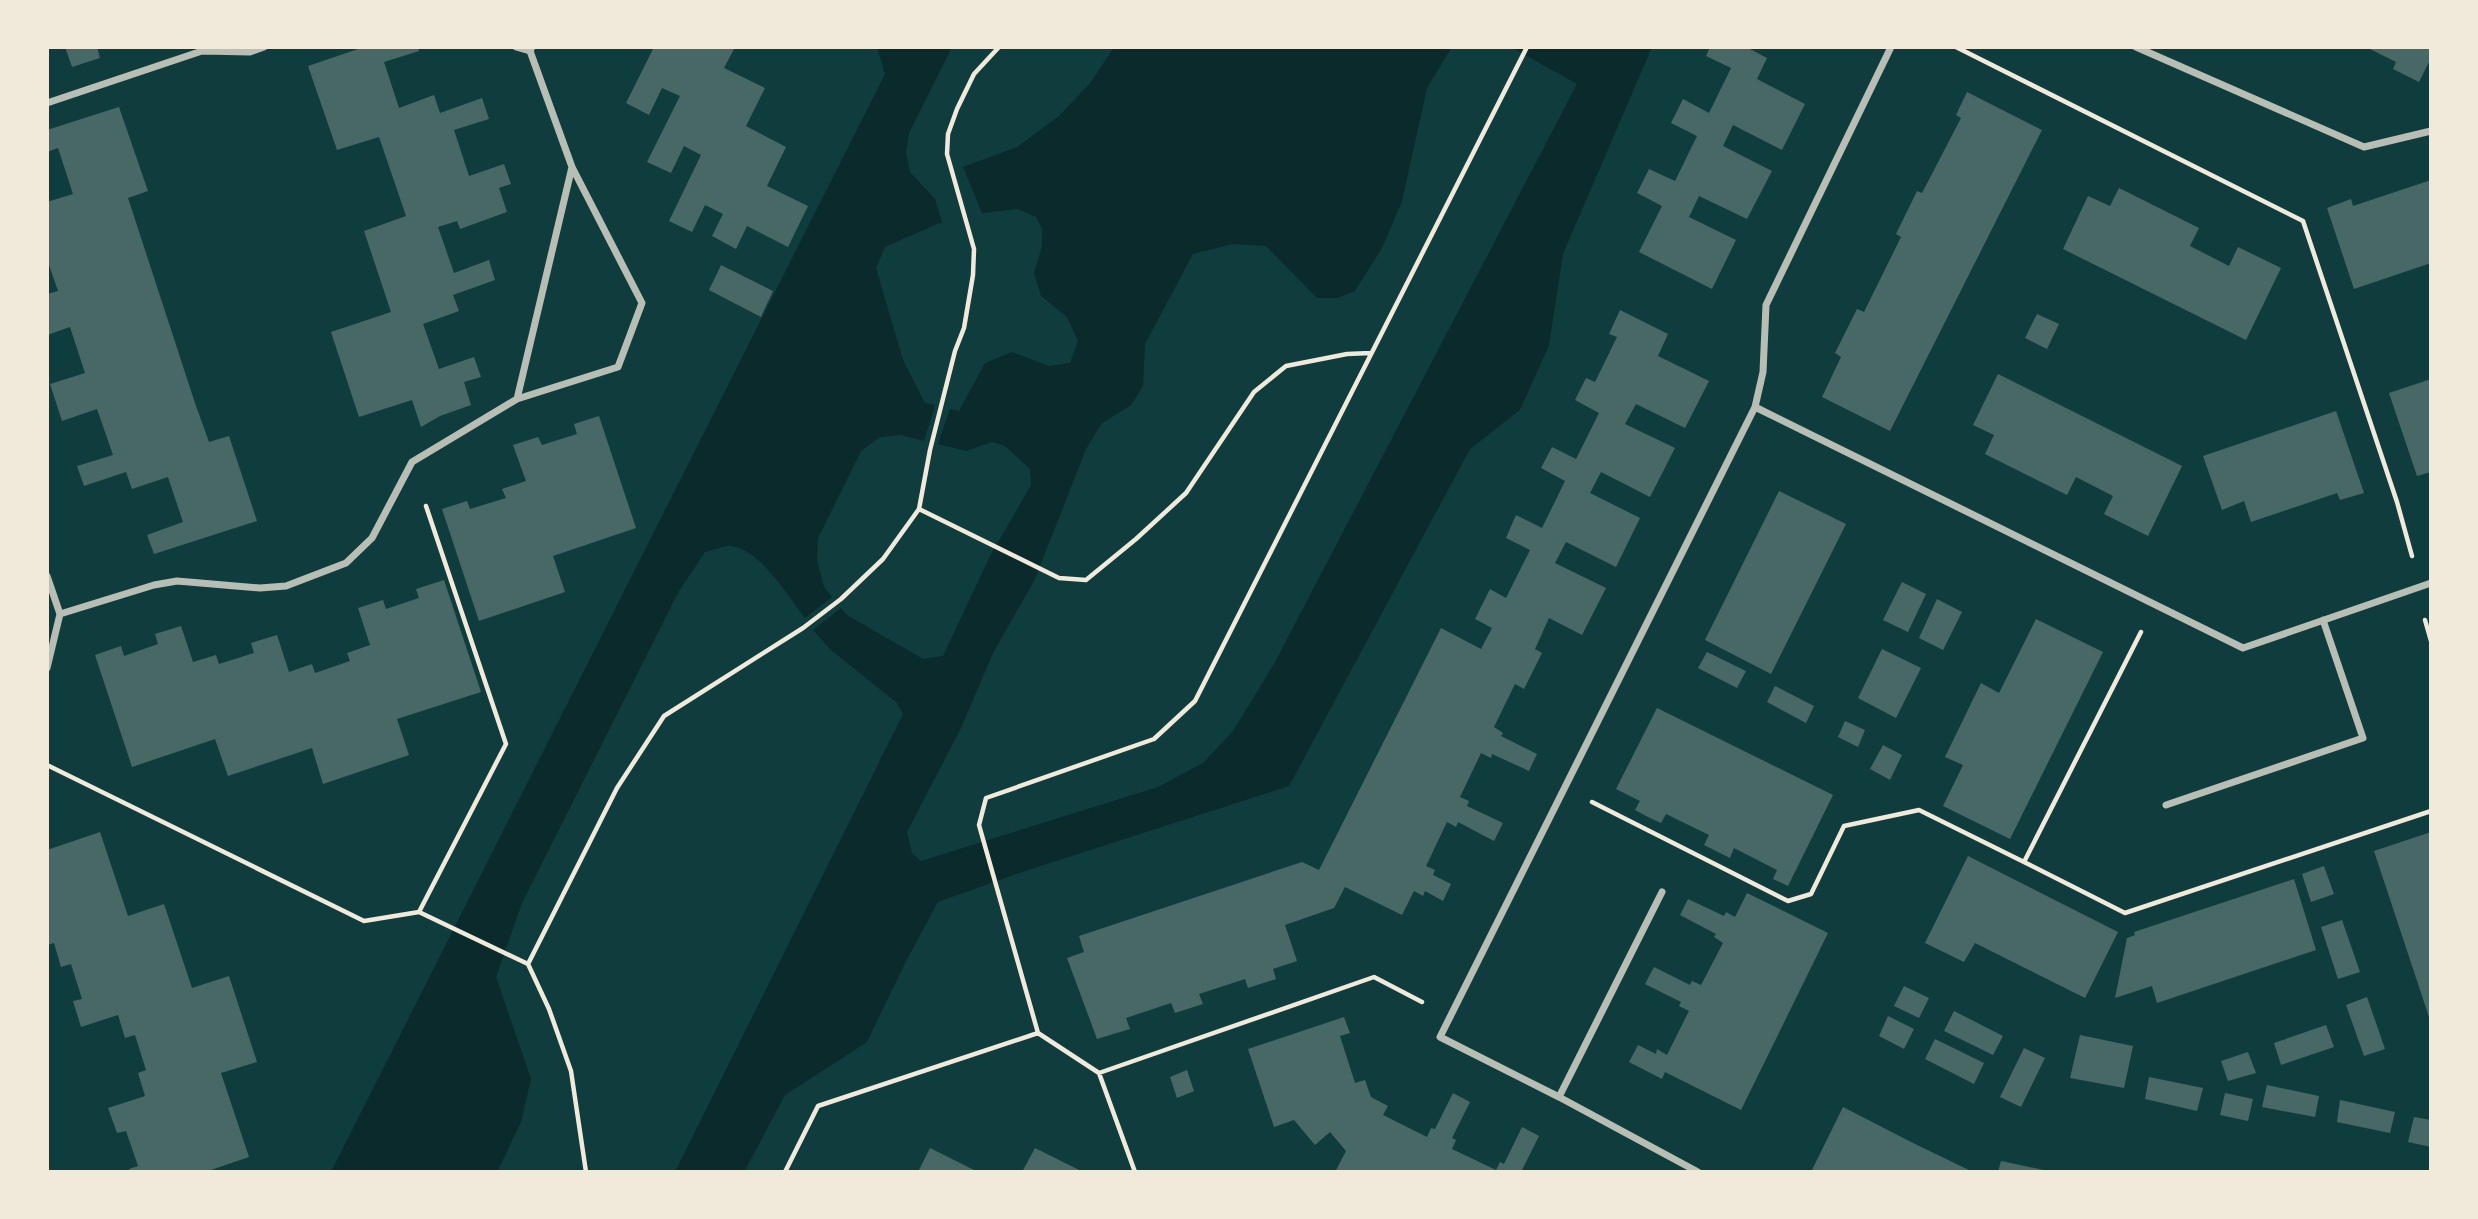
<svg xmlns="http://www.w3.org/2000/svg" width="2478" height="1219" viewBox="0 0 2478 1219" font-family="'IBM Plex Serif',serif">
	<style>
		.water { fill: #0a2a2b }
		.building { fill: #486865 }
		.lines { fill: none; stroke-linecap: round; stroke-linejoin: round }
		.path { stroke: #f1e9da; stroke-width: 4.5 }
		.minor { stroke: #b8beb3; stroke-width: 7 }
	</style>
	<rect width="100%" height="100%" fill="#0f3d3e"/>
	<!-- water -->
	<path class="water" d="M877,47H952L909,133L906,153L910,172L935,199L942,222L885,247L876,268L903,360L925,403L935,405L924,441L901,435L880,437L861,451L818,538L817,560L824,587L832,597L805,618C788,596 761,550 731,546C724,545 712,551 705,552L679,591L522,903L496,977L531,1079L521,1122L497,1172H331L885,74Z
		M1114,47H1452L1427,88L1402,201L1382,248L1355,291L1337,298H1317L1266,246L1232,244L1193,254L1145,344L1143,386L1131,405L1101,424L1086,449L1035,579L993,653L961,728L907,832L912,853L921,861L1158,787L1203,763L1233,731L1274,664L1577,84L1511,47H1652L1563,254L1549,345L1520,410L1470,449L1289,786L1025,871L938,902L906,961L867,1042L785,1095L744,1172H675L903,714L897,703L831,650L813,630L841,608L847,615L923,659L943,656L990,556L1031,485L1030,469L1005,446L992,442L966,451L938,444L950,409L959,411L985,363L1012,352L1049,366L1070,363L1078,341L1067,317L1041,296L1034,273L1042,246V229L1036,217L1018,209L982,213L963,167L1017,147L1059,116L1091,82Z"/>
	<!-- building -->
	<path class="building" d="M65,47H97L100,58L72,67Z
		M364,47H418L419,51L384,62L399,108L434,95L440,113L482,98L489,119L454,130L469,176L504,164L511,184L499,188L507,212L460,229L457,221L438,227L454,273L489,260L495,280L453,295L459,311L423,324L439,369L474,357L481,377L464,382L471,405L440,416L421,427L412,400L359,417L331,332L391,312L364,231L406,216L379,137L337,150L308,66Z
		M654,47H735L724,68L765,88L746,126L786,147L767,186L808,206L788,247L747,226L736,249L712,236L723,214L705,205L692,232L669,221L701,155L684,146L671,173L647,162L680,96L662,88L649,115L626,103Z
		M1710,47H1746L1767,58L1757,79L1805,104L1782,150L1733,125L1723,146L1772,171L1747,219L1699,196L1689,217L1736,240L1712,289L1639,252L1662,206L1637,193L1649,169L1675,181L1697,136L1671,123L1683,99L1709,113L1731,68L1706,56Z
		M2366,47H2431V58L2419,82L2393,69L2396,62Z
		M1967,92L2042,130L1890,431L1822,397L1841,357L1835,353L1857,309L1864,312L1901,237L1896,234L1917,191L1922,193L1961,118L1956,115Z
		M119,107L148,191L128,198L195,403L209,442L229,436L257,521L154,554L147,535L183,522L168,477L132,489L126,472L84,486L77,466L113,455L97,409L62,421L50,384L85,373L70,327L47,335V294L58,291L47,259V202L73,194L58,148L47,152V130Z
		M2431,180V263L2354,289L2327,208L2351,199L2353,206Z
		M2119,188L2199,228L2190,246L2229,266L2238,247L2281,268L2246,340L2063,249L2088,196L2110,206Z
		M721,265L773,291L761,317L709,290Z
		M1620,310L1668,334L1658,356L1709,381L1685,428L1636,404L1625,424L1675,448L1650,497L1601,472L1590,493L1640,518L1616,567L1566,542L1555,563L1606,588L1582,635L1549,618L1535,649L1542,653L1524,689L1515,684L1494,727L1503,733L1501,736L1537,754L1529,771L1492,754L1491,758L1481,753L1460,797L1469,801L1467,806L1503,823L1494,841L1458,822L1456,827L1447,822L1426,866L1435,870L1433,875L1451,884L1443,901L1425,891L1423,896L1414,891L1402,915L1345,887L1334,908L1285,925L1297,961L1273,969L1276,979L1248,988L1245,979L1199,994L1203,1004L1175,1013L1171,1003L1126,1018L1130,1029L1097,1039L1067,958L1084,952L1079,936L1302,862L1319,870L1441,628L1481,649L1492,628L1475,619L1490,589L1506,598L1530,550L1506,538L1516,515L1542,528L1565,481L1541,468L1552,447L1576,459L1599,413L1575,400L1586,378L1595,382L1617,337L1609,334Z
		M2037,314L2059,324L2047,349L2025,338Z
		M1998,374L2182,466L2148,536L2104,514L2113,496L2076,477L2067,495L1985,454L1994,435L1973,425Z
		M2431,379V472L2417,476L2389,393Z
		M2336,411L2364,493L2340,500L2337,493L2251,522L2244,501L2222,510L2203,456Z
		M599,416L636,528L553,556L565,592L479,621L442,509L467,501L470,509L506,498L502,489L526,481L513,445L538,437L542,445L577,434L574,424Z
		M1779,491L1846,524L1771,674L1705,640Z
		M444,580L481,692L397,719L409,755L323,784L312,748L228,776L215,739L132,767L95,655L121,646L124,656L158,644L155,634L181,626L193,662L216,655L219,664L254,653L251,643L277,635L289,672L312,664L315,673L350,661L347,653L370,645L358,608L383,600L386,609L419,598L416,589Z
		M1902,582L1926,594L1908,632L1883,620Z
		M1937,599L1962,612L1943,650L1919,638Z
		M2036,619L2103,652L2010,839L1943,806L1963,765L1945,757L1981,683L1999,693Z
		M1882,649L1921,668L1896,718L1858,698Z
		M1707,652L1746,671L1737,688L1698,668Z
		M1775,686L1814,706L1806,723L1767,702Z
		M1657,708L1833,795L1788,886L1773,879L1777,870L1734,848L1730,858L1704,845L1709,835L1666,814L1661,823L1648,817L1635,810L1640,801L1616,789Z
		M1845,721L1865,730L1858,747L1838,737Z
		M1883,745L1902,755L1890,780L1870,769Z
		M100,832L128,916L164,904L192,988L229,976L257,1062L221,1073L249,1157L205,1172H130L129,1169L138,1166L126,1131L117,1133L108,1108L145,1096L138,1073L146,1070L135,1035L125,1038L118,1015L81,1027L73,1001L82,999L71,964L61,967L54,943L47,945V850Z
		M2431,832V1020H2430L2374,851Z
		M1968,856L2118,932L2085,998L1975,943L1964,962L1925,943Z
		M2324,866L2334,894L2311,902L2302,874Z
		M2294,879L2316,950L2157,1003L2152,986L2115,998L2127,938L2135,935L2134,932Z
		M1747,893L1828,933L1741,1110L1665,1072L1662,1079L1629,1062L1638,1045L1656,1054L1657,1049L1667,1055L1689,1011L1679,1006L1681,1002L1645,984L1654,967L1690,985L1692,981L1701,985L1723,943L1714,937L1716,934L1680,915L1688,899L1724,916L1726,912L1735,917Z
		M2342,920L2360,972L2338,979L2321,927Z
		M1904,986L1929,998L1919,1018L1894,1006Z
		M2367,997L2385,1049L2364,1056L2346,1005Z
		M1954,1011L2003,1036L1993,1055L1944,1031Z
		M1888,1016L1914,1029L1904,1049L1879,1036Z
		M1344,1017L1350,1033L1340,1036L1355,1083L1365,1080L1371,1097L1388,1106L1383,1115L1427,1137L1431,1128L1435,1129L1453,1093L1470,1102L1452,1138L1456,1140L1452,1149L1496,1170L1500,1162L1504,1164L1522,1127L1539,1136L1521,1172H1335L1346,1151L1330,1132L1315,1145L1294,1120L1274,1127L1248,1049Z
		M2326,1025L2334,1047L2281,1065L2274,1043Z
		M2080,1035L2133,1046L2124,1088L2070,1078Z
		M1935,1039L1984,1063L1974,1084L1925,1059Z
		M2024,1048L2045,1058L2021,1107L2000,1097Z
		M2248,1052L2256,1073L2228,1081L2221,1061Z
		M1187,1070L1194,1091L1177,1098L1170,1077Z
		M2149,1077L2203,1088L2197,1111L2145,1099Z
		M2267,1085L2319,1096L2315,1117L2262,1107Z
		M2225,1093L2253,1099L2248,1121L2220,1115Z
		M2340,1100L2395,1112L2390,1133L2337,1122Z
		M1843,1107L1913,1143L1973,1172H1811Z
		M2414,1117L2431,1120V1147L2408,1142Z
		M930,1148L978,1172H918Z
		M1035,1148L1079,1170L1078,1172H1022Z
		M2001,1161L2048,1171V1172H1998Z"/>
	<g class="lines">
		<!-- path -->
		<path class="path" d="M999,47L974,74L957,109L948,134L947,154L974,249L973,275L964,328L955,351L930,450L919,509L1059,578L1086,580L1136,539L1186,493L1254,392L1286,366L1347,354L1371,353
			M1956,47L2303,221L2397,502L2412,556
			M2425,620L2431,641
			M2141,632L2024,862L2125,913L2431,811
			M47,765L364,921L419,912L528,964
			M1592,802L1788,901L1811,894L1844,826L1919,810L2024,862
			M419,912L506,744L426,506
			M1038,1033L979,825L986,798L1154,739L1195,701L1527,47
			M1038,1033L1099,1073L1374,977L1422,1002
			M1099,1073L1135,1172
			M586,1172L571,1071L549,1009L528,964L617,788L664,716L803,628L841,599L883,559L919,509
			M785,1172L818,1106L1038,1033"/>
		<!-- minor -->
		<path class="minor" d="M516,47L530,51
			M2136,47L2364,147L2431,131
			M47,103L202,51L250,52L264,47
			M517,399L618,367L642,303L572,167
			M1755,407L2243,648L2431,583
			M47,576L60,614L47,668
			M60,614L154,585L177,581L260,588L286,586L346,563L372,538L412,462L517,399L572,167L530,51L532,47
			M2166,805L2363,738L2323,620
			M1559,1097L1662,892
			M1698,1172L1559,1097L1440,1037L1755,407L1763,372L1766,305L1891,47"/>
	</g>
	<!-- border -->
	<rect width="2478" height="1219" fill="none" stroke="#f1e9da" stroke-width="98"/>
</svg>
